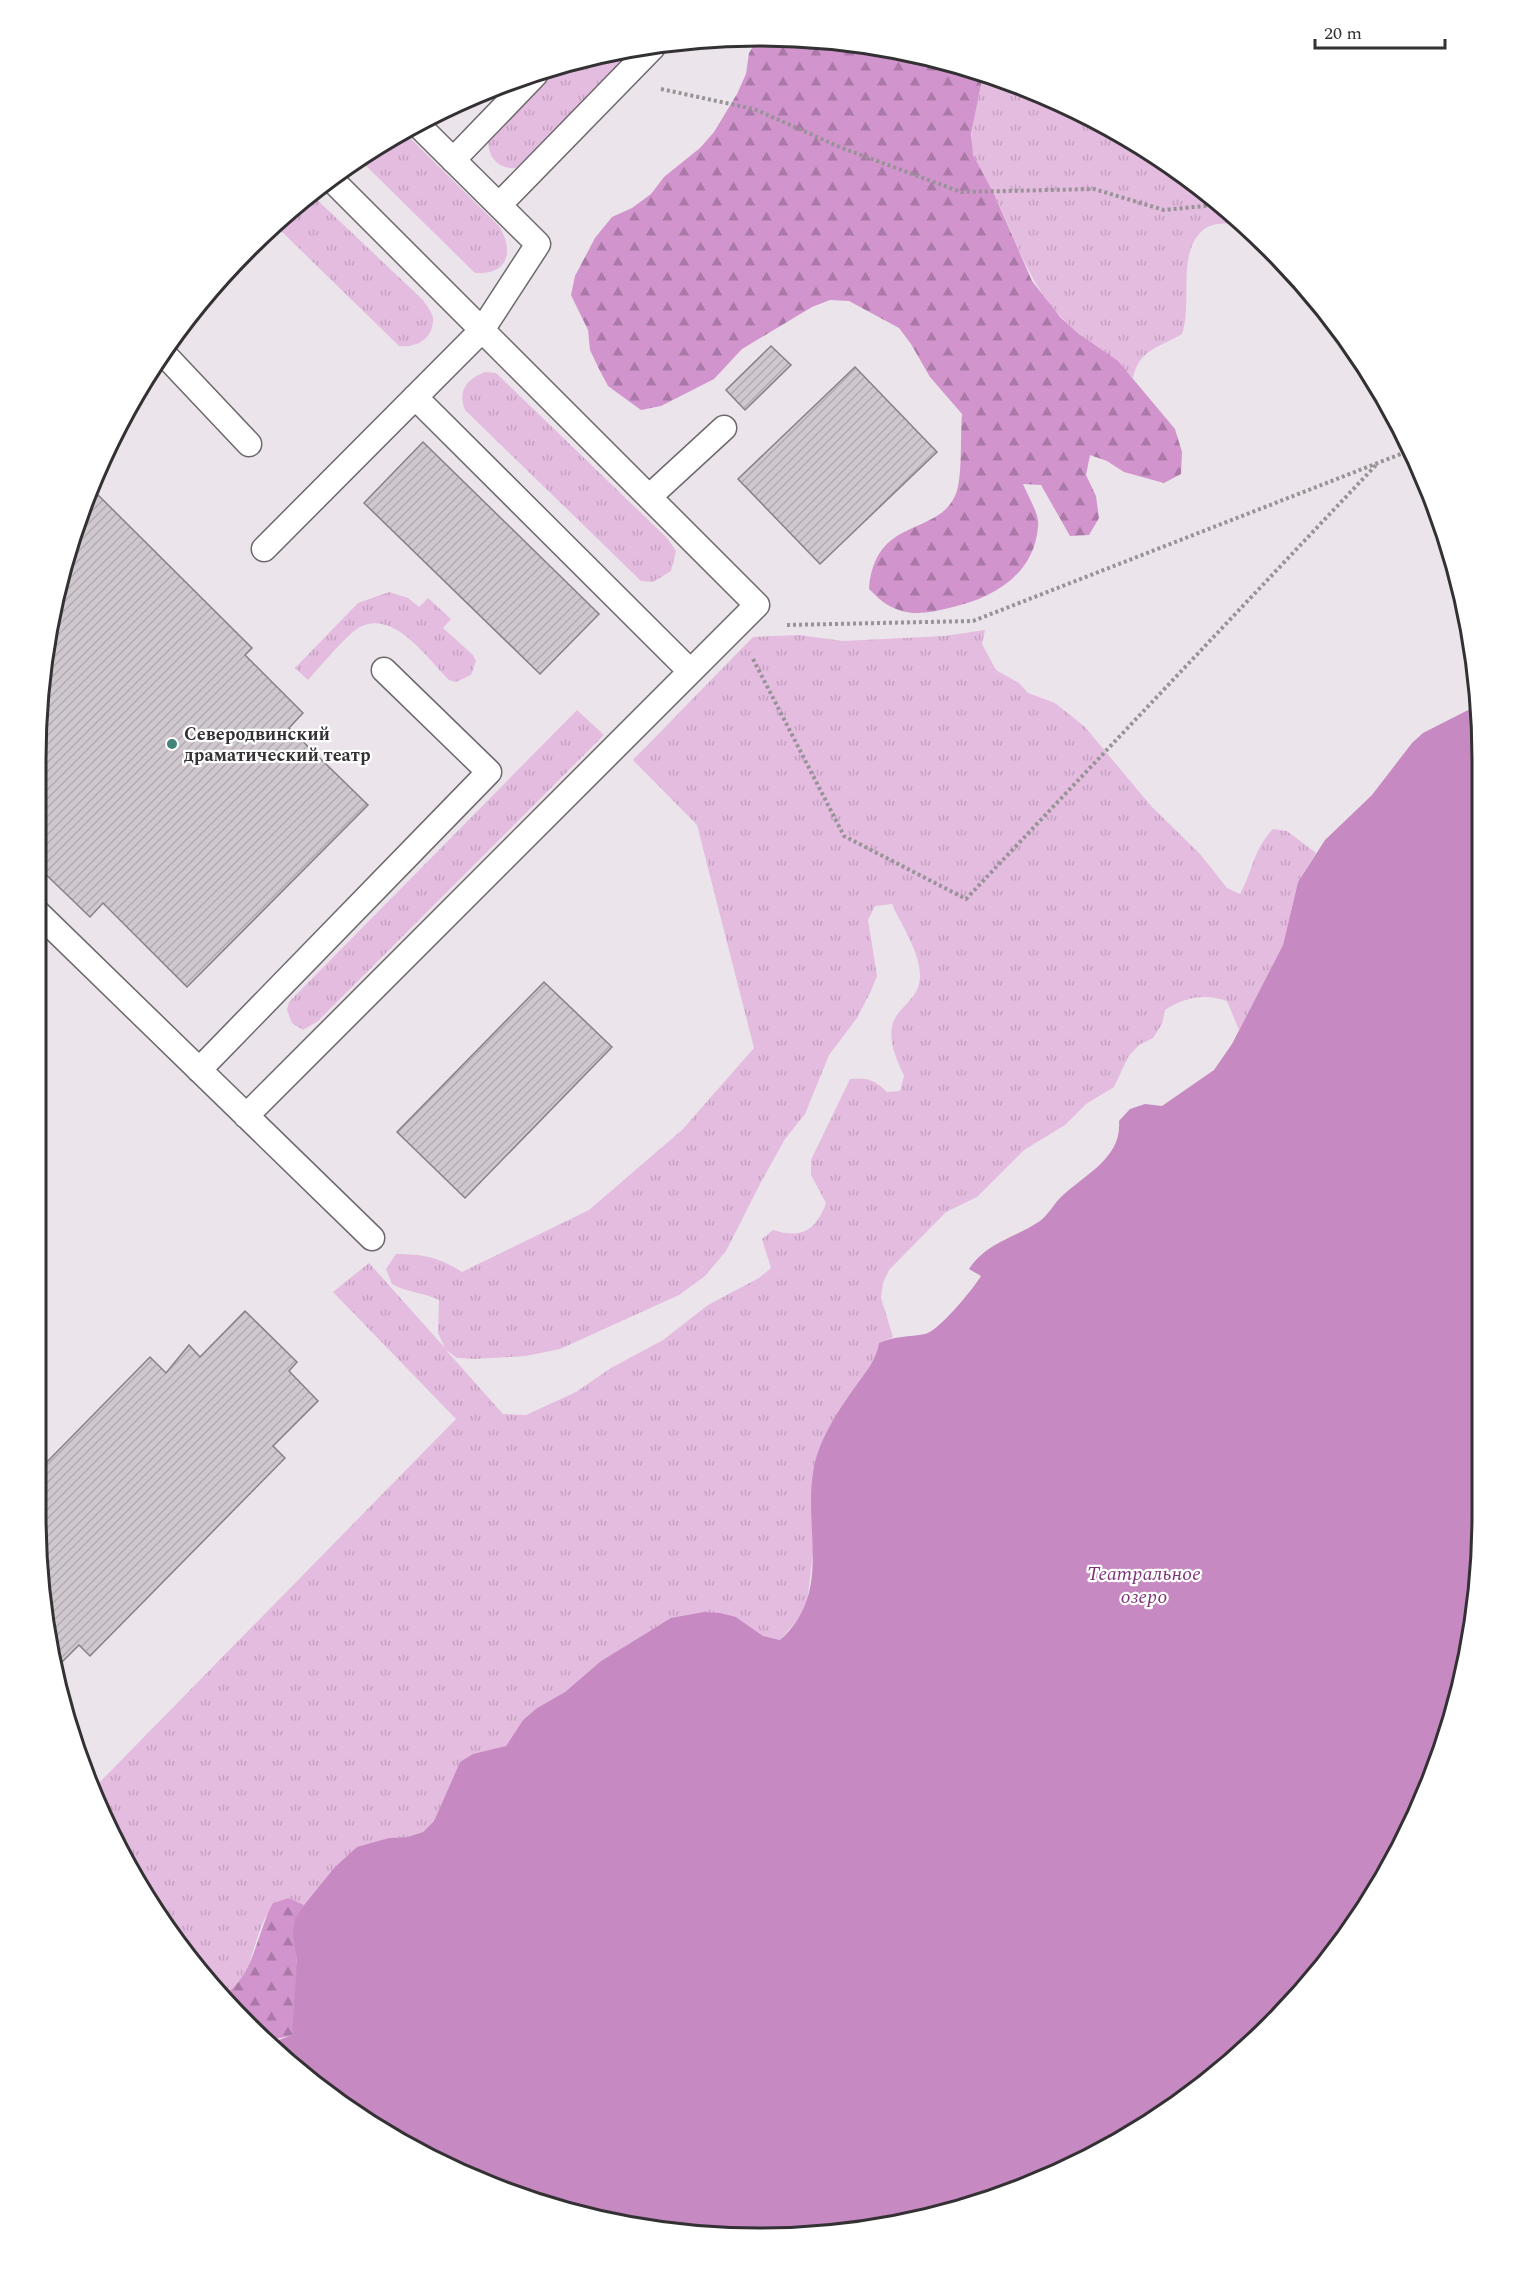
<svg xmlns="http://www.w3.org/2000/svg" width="1519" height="2274" viewBox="0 0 1519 2274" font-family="Spectral,serif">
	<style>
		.grass { fill: url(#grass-tufts); fill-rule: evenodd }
		.forest { fill: url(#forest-firs) }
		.water { fill: #c689c1 }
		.building { fill: url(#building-hatch); stroke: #878186; stroke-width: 1.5 }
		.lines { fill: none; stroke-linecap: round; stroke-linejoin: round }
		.lane-casing { stroke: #6e686e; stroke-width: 27 }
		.path { stroke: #989397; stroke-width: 4; stroke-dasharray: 3 3; stroke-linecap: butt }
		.lane { stroke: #fff; stroke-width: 24 }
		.poi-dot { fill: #428578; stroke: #fff; stroke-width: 2 }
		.labels { text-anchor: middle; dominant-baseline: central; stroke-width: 4.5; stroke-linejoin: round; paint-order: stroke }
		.poi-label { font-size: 18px; font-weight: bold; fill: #343134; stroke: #fff; text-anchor: start }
		.water-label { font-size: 20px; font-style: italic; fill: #7c3378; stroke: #fff }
		.rim { fill: none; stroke: #343134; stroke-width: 3 }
	</style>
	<defs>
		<pattern id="grass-tufts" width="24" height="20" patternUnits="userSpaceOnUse" patternTransform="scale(1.5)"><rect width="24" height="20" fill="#e4bce0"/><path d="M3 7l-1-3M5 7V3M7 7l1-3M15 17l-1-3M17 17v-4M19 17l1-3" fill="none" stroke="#c4a2c1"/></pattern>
		<pattern id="forest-firs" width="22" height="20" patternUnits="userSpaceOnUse" patternTransform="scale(1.5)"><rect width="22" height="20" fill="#d294cd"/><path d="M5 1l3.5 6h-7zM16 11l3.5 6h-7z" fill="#ab79a7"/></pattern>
		<pattern id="building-hatch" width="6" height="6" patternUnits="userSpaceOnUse" patternTransform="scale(1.5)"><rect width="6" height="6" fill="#cfc8ce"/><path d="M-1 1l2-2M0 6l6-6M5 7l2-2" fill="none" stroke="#b2acb2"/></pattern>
	</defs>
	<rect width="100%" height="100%" fill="#ebe4ea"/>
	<!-- grass -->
	<path class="grass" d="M635,48L519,168C499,170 488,159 488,139L556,69L618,50Z
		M983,75L1036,91L1161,158L1240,222C1228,225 1213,221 1203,230C1176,254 1193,303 1182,334C1159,348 1139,349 1133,378C1112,354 1085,342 1063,319C1028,284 1016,239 995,196C988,183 974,166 972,151C969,125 979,101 983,75Z
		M405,133L499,226C514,251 509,275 475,273L358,158Z
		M312,195L423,300C426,305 432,312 433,318C434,338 417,348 399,346L275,225Z
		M485,372L496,373L667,538L676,551L671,571L653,582L641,581L465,410C457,391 467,379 485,372Z
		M389,592L408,598L419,607L428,598L451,619L443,628L473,655L476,661L471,675L456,682L449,680C428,659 394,609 360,627C346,635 320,667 308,680L295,668L358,603Z
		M985,630L982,644L996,670L1019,683L1028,693L1055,703L1085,727L1151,806L1200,854L1227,888L1240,894C1253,871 1253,850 1273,829L1287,831L1316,853L1298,882L1283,945L1239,1030L1227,1001C1205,993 1184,997 1165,1010L1162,1024L1153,1038L1139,1045L1128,1057L1114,1087L1086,1104L1065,1125L1024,1150L977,1197L946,1212L889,1270L883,1283L881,1298L893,1337L879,1343L876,1359L830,1426L812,1484L814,1545L807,1603L800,1617L780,1640L763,1636L736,1617L658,1626L601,1661L565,1692L537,1708L523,1720L506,1746L460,1762L434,1821L423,1832L407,1837L389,1838L334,1868L304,1905L289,1898C281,1904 268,1911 264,1920C251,1948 253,1977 223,1996L158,1917L94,1788L456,1419L333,1292L369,1263L445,1348L438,1333L439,1300C423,1292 408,1293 392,1284L386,1269L396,1254C423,1254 441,1258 462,1272L589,1210L682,1130L754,1048L697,825L633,760L753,637L799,635L843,641L944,636ZM892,904C901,925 921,953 920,977C919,995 907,1002 897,1015C884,1033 896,1058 904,1076L900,1091L887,1092C875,1080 867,1077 850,1079L811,1160V1175L826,1203C816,1231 801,1239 773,1230L762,1239L771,1268L759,1278L708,1305L663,1340L611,1368L576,1392L526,1415L503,1414L445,1349L457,1358L474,1359L526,1356L560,1349L679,1295L705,1276L726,1251L761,1182L785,1139L805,1114L829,1055L857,1018L871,991L877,976L868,920L875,906Z
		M577,710L604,735L318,1021L303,1030L292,1023L287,1010L289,1002Z"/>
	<!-- forest -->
	<path class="forest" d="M760,36L900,50L983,75L971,134L973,155L995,196L1032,281L1061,318L1079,334L1118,361L1175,429L1182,452L1181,474L1164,483L1124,472L1107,461L1090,455L1086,475L1096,496L1099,518L1089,535L1070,536L1041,485L1023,484C1028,497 1040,514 1038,527C1034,576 991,599 949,608C933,612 915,616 899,610C886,606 878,598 869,589C875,516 936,537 955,496C963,480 960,434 962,414L930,377L911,344L899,328L849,301L830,300L812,307L742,349L714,379L661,406L641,410L608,386L599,369L590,350L588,330L571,295L575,276L595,238L612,217L632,208L651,194L664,177L700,148L714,132L737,94L746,74L749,53Z
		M289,1898L304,1905C291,1926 296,1941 297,1964C298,1988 296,2012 292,2035C256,2048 243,2021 223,1996C255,1975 256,1934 273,1903Z"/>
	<!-- water -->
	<path class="water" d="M1478,705L1483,760V1514L1469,1655L1408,1835L1334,1955L1271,2026L1121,2141L992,2199L901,2224L712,2236L573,2213L483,2183L319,2088L263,2039L276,2041L292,2035L297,1962L293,1933L295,1919L304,1905L334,1868L357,1847L389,1838L407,1837L423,1832L434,1821L460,1762L473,1754L506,1746L523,1720L537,1708L565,1692L601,1661L671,1618L704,1612L720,1613L736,1617L763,1636L780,1640C834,1592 802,1528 814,1467C820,1437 840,1408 858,1383C868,1369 876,1360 879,1343C895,1336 909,1337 925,1334C939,1331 973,1289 981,1276L969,1269C987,1242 1015,1238 1040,1221C1048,1215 1054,1204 1061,1197C1085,1174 1122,1158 1119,1121L1130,1109L1145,1104L1162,1106L1214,1070L1232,1044L1283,945L1298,882L1325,840L1372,795L1412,743L1423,733Z"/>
	<!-- building -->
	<path class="building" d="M771,346L791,365L745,410L726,390Z
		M855,367L937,452L820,564L738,479Z
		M423,442L599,614L540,674L364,503Z
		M93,490L252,648L245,655L303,713L289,728L368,805L187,987L103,903L90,917L37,866L36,760L50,619Z
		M544,982L612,1047L465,1198L397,1132Z
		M245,1311L297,1362L289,1371L318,1401L273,1446L285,1458L90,1656L79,1645L56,1668L42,1609L41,1468L150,1357L166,1373L189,1345L200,1357Z"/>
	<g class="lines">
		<defs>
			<path id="lane" d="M453,160L535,75
				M499,205L653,47
				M164,354L249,444
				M415,397L690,671
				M649,497L724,428
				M264,549L482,330L538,244L418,125
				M37,912L372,1238
				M199,1070L489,772L384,670
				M246,1116L757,605L331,179"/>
		</defs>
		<!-- lane casing -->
		<use href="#lane" class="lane-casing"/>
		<!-- path -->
		<path class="path" d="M661,89L754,109L842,148L961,192L1094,189L1164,210L1205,206L1213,200
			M787,625L973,621L1411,450
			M753,659L844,836L966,899L1377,464"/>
		<!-- lane -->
		<use href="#lane" class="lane"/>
	</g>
	<!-- markers -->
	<circle class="poi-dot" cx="172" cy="744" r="6"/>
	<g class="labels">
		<!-- poi labels -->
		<g class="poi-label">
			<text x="184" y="734">Северодвинский<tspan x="184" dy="21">драматический театр</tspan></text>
		</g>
		<!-- water labels -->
		<g class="water-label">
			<text x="1144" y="1574">Театральное<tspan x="1144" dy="23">озеро</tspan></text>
		</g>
	</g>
	<!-- crop -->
	<path d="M0 0H1519V2274H0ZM759 46H759A713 713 0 0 1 1472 759V1515A713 713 0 0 1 759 2228H759A713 713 0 0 1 46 1515V759A713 713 0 0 1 759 46Z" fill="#fff" fill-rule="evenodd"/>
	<path class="rim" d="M759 46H759A713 713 0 0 1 1472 759V1515A713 713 0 0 1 759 2228H759A713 713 0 0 1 46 1515V759A713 713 0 0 1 759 46Z"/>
	<!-- scale -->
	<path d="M1315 39v9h130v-9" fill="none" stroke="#343134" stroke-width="3"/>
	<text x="1324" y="39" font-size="18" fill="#343134" stroke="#ffffff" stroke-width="4.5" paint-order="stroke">20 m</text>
</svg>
